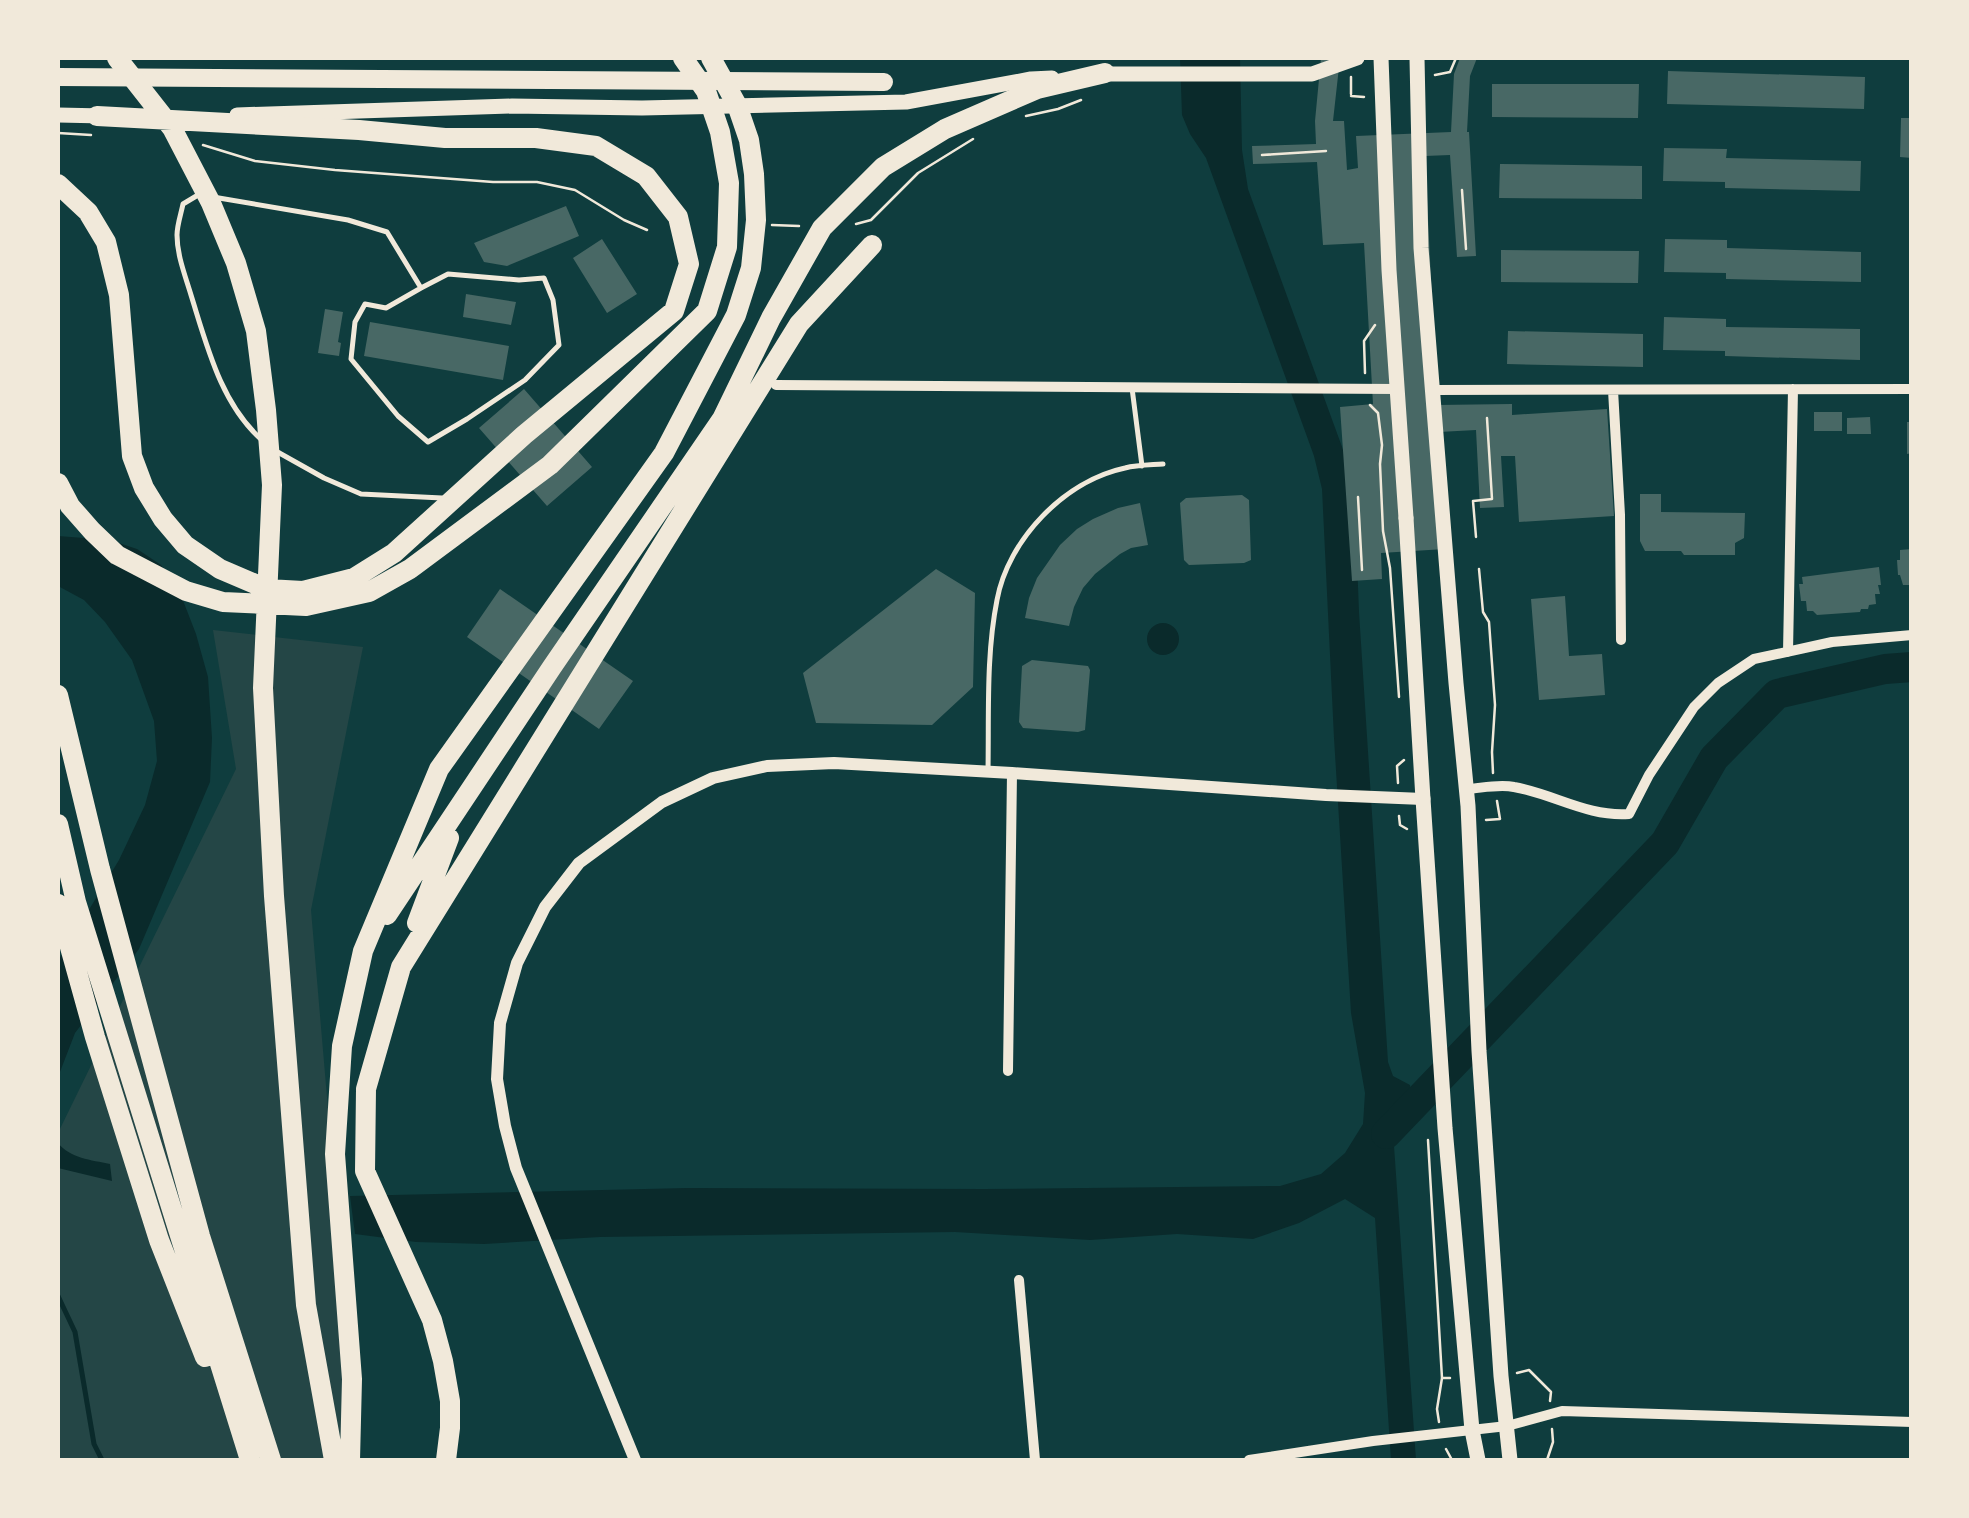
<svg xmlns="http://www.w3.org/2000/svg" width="1969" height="1518" viewBox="0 0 1969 1518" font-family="'Work Sans',sans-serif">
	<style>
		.green { fill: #244646 }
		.water { fill: #0a2a2b }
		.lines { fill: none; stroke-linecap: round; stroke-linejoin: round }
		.stream { stroke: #0a2a2b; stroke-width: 5 }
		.river { stroke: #0a2a2b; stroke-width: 30 }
		.building { fill: #486865 }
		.path { stroke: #f1e9da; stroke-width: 2.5 }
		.service { stroke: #f1e9da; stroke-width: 5 }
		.minor { stroke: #f1e9da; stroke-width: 10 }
		.tertiary { stroke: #f1e9da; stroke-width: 12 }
		.secondary { stroke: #f1e9da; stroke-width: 15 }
		.primary { stroke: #f1e9da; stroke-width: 15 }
		.trunk { stroke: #f1e9da; stroke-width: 18 }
		.motorway { stroke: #f1e9da; stroke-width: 20 }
	</style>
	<rect width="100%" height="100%" fill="#0f3d3e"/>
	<!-- green -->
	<path class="green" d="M213,630L363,647L311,910L358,1460H58V1133L236,769Z"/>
	<!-- water -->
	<path class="water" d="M1180,58H1240L1242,150L1248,189L1349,466L1355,509L1359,612L1388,1062L1393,1076L1410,1085L1415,1117L1394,1146L1416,1460H1391L1375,1218L1345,1199L1299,1223L1253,1239L1177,1234L1090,1240L955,1232L600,1237L484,1244L416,1242L355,1234L350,1196L687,1188L984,1189L1280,1186L1321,1174L1345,1153L1363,1124L1365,1093L1351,1013L1334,738L1322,489L1314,456L1206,158L1190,134L1182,115Z
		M58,536L110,540L137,549L161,565L177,585L196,634L208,677L212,738L210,782L139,949L75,1033L58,1077V961L119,860L145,805L157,761L154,721L132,660L105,622L84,600L58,586Z
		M1147 639a16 16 0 1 1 32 0a16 16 0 1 1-32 0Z
		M58,1143C70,1158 91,1160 110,1164L112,1181L58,1168Z"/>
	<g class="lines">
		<!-- stream -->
		<path class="stream" d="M58,1296L75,1332L94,1444L102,1460"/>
		<!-- river -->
		<path class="river" d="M1386,1134L1665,843L1714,758L1777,694L1885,669L1912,667"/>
	</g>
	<!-- building -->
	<path class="building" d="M1321,58H1340L1333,121H1344L1347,170L1358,168L1356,136L1451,132L1454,74L1460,58H1477L1470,76L1467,132H1469L1476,256L1457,257L1450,155L1425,156L1437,405L1512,404V415L1607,409L1614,516L1519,522L1515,456H1501L1504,507L1480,508L1476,430L1439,432L1445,549L1381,553L1382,579L1352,581L1340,407L1373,404L1364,243L1323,245L1317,162L1253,164L1252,146L1316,144L1315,121Z
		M1668,71L1865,77L1864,109L1667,104Z
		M1492,84H1639L1638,118L1492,117Z
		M1901,118H1912V158L1900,157Z
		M1664,148L1727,149L1726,158L1861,161L1860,191L1725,188V182L1663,181Z
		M1500,164L1642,166V199L1499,198Z
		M566,206L579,236L507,266L484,262L474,243Z
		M602,239L637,294L607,313L573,258Z
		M1665,239L1727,240V248L1861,252V282L1726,279V273L1664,272Z
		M1501,250L1639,251L1638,283L1501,282Z
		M466,294L516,302L511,325L463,317Z
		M325,309L343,312L338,342L341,343L339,356L318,353Z
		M1664,317L1726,319V327L1860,329V360L1725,356V351L1663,350Z
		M370,322L509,346L503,380L364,356Z
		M1508,331L1643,334V367L1507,364Z
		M524,389L592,467L547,506L479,428Z
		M1814,412H1842V431H1814Z
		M1870,417L1871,434H1847V418Z
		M1907,422H1912V453L1907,454Z
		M1640,494H1661V512L1745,513L1744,538L1735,543V555H1684L1681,551H1645L1640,541Z
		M1242,495L1249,500L1251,560L1244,563L1189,565L1184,560L1180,503L1186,498Z
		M1140,503L1148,545L1131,548L1120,554L1095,574L1083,588L1074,607L1069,626L1025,618L1029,598L1037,578L1060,545L1077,529L1093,519L1118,508Z
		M1912,549V585H1903L1900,575H1898L1897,560H1900V550Z
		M1879,567L1881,585H1878L1880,594H1875L1876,604L1869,605L1868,609H1861L1860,612L1817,615L1813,611H1807L1806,601H1801L1799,584H1803L1802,577Z
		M936,569L975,593L973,687L932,725L816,723L803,673Z
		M500,589L633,681L599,729L467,637Z
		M1565,596L1569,656L1602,654L1605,695L1539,700L1531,599Z
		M1032,660L1088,666L1090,670L1085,730L1078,732L1023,728L1019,722L1022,666Z"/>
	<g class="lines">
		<!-- path -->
		<path class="path" d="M1435,75L1450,72L1456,58
			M1351,77V94
			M1351,96L1364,97
			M1026,116L1058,109L1081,100
			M58,133L91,135
			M203,145L255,161L335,170L493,182H537L575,190L624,220L647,230
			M1262,155L1326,151
			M1462,190L1466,249
			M856,224L871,220L918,173L973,139
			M772,225L799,226
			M1365,373L1364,341L1375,325
			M1370,405L1378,413L1382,445L1380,464L1383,531L1390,568L1399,697
			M1358,497L1362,570
			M1476,537L1473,501L1492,499L1487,418
			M1479,569L1483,612L1489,622L1495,705L1492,752L1493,773
			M1398,783L1397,766L1404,760
			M1399,816L1400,825L1407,829
			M1486,820L1500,819L1497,801
			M1428,1140L1442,1378
			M1517,1373L1529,1370L1551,1392L1550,1401
			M1439,1422L1437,1409L1442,1378H1450
			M1446,1449L1452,1460
			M1547,1460L1553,1442L1552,1429"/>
		<!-- service -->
		<path class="service" d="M202,195H198L183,204C181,214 177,225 177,235C177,255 185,275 191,295C207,346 221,404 262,440
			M213,197L348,220L387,232L421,288L448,274L519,280L544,278L553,300L559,345L525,380L467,419L428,442L398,416L351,359L355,322L365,304L386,308L421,288
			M1132,388L1142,466
			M274,450L324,478L361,494L442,498
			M988,770C989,714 986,655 997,600C1008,540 1064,481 1125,468C1137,465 1150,465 1163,464"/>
		<!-- minor -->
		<path class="minor" d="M776,385L1397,389
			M1432,390L1912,389
			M1613,390L1620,515L1621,640
			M1788,652L1793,389
			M1467,789C1482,788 1499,784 1514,787C1554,794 1587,817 1629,814L1649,775L1694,707L1718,683L1754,659L1832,642L1912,635
			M1008,1071L1012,773
			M1019,1280L1035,1460
			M1249,1460L1373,1441L1507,1426L1562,1411L1912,1422"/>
		<!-- tertiary -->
		<path class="tertiary" d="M635,1460L516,1168L505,1126L497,1079L500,1023L517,963L545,907L579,863L662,802L713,778L767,766L834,763L1012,773L1326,795L1423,799"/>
		<!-- secondary -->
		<path class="secondary" d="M1381,58L1389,270L1406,518
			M1417,58L1421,248L1456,683L1468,806L1479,1051L1501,1376L1510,1460
			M1095,74H1312L1357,58
			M58,115L104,116
			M237,115L512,106L642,108L906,102L1031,79L1052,78
			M1423,799L1445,1128L1472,1430L1478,1460"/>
		<!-- primary -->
		<path class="primary" d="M1406,518L1423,799"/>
		<!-- trunk -->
		<path class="trunk" d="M58,77L884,82"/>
		<!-- motorway -->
		<path class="motorway" d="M117,58L172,128L211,203L236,263L256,331L266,410L272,485L263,688L274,896L306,1305L334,1460
			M58,184L88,212L106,242L119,295L132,456L144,488L163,519L185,545L220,569L267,589L303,591L354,578L394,553L524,435L674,311L689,264L678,217L646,176L596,146L536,138H445L359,130L97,116
			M58,483L70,506L92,531L117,555L186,591L223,602L306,606L369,592L410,569L550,465L707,311L727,247L729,183L720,132L706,91L683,58
			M58,695L100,869L200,1236L271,1460
			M58,824L76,902L250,1460
			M58,904L95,1037L159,1240L205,1357
			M387,915L552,667L722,419L771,318L822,228L883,167L945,129L1037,89L1105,73
			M417,923L449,838
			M350,1460L352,1379L335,1154L342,1046L363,951L439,769L664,453L736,315L751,268L756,220L754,174L749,140L737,105L711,58
			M446,1460L450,1428V1401L443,1361L432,1320L365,1171L366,1089L401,967L799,324L872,245"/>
	</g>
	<!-- border -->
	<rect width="1969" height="1518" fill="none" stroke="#f1e9da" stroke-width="120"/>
</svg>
